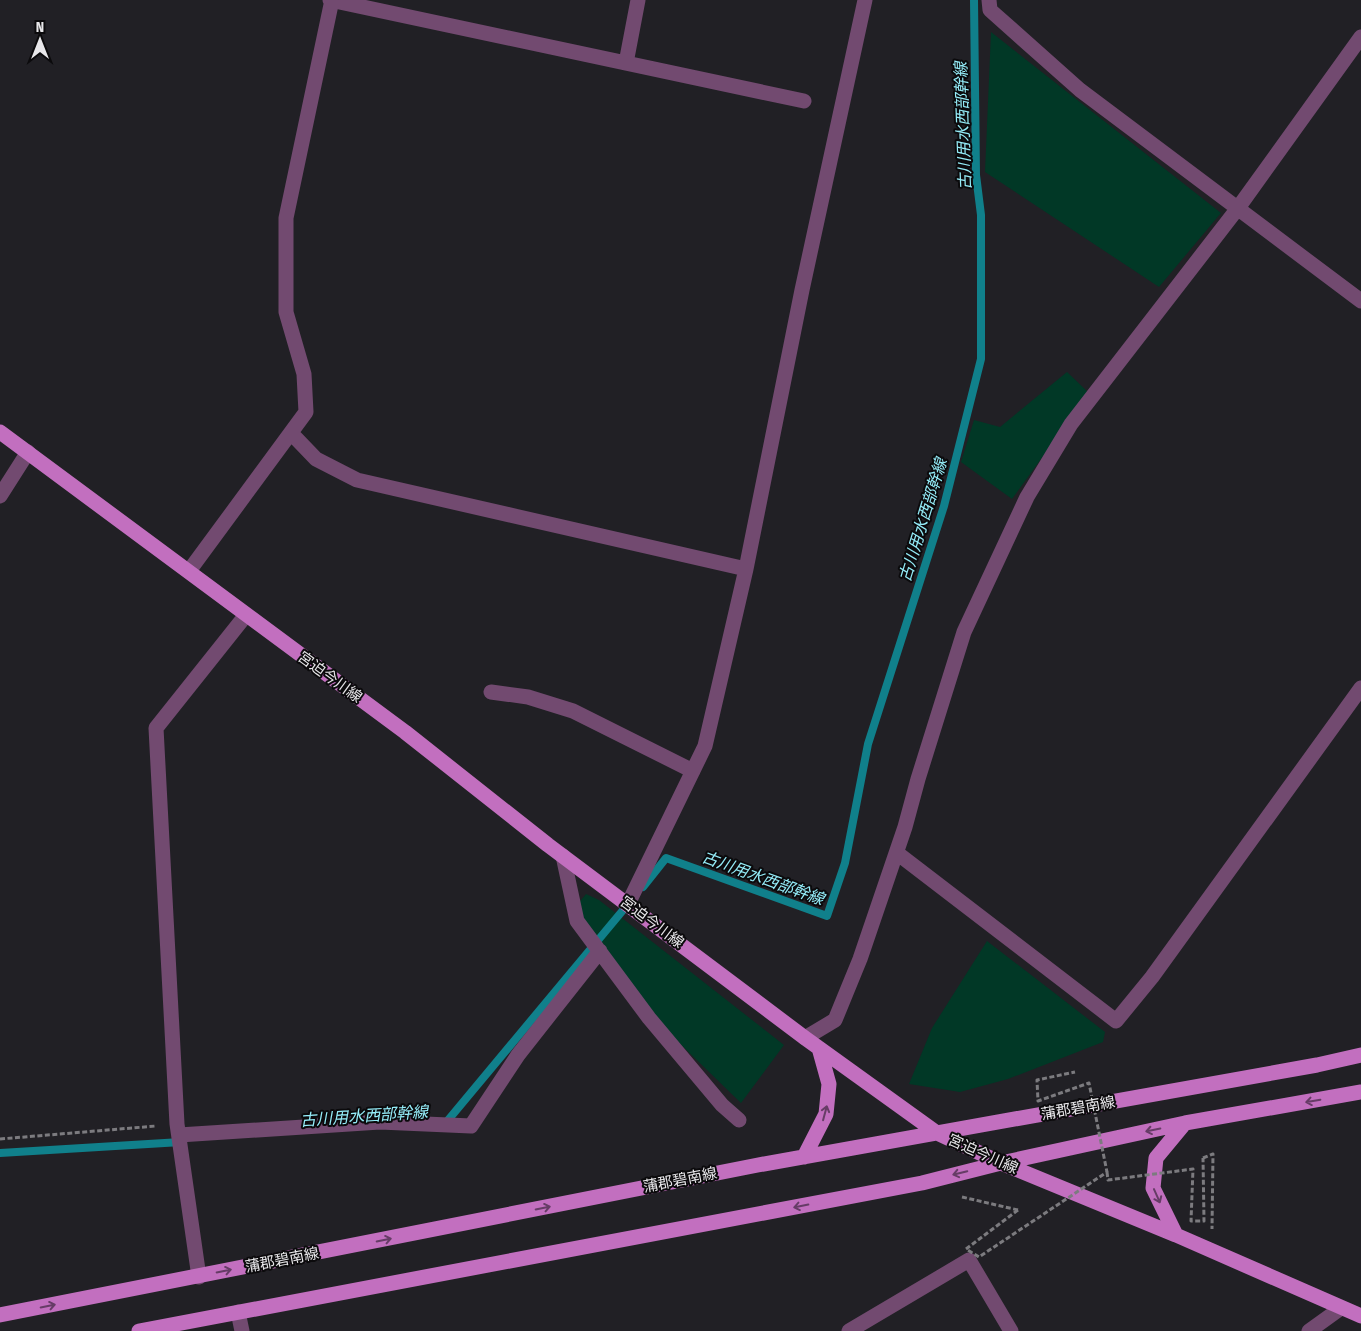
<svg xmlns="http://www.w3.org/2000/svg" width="1361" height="1331" viewBox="0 0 1361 1331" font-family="'Fira Sans Condensed','Noto Sans JP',sans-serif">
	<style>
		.green { fill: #013826 }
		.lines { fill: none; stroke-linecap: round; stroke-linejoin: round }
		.stream { stroke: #10808b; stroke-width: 8 }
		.path { stroke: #7c7b7f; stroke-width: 3; stroke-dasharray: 5 2.5; stroke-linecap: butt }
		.minor { stroke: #724a70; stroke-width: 15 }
		.major { stroke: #c26fbf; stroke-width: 15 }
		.path-bridge { stroke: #7c7b7f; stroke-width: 3; stroke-dasharray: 5 2.5; stroke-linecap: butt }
		.oneway { stroke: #663c66 }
		.labels { text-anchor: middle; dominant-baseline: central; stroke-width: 4; stroke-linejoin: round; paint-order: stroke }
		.street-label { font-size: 15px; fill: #e8e7ea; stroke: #0b0a0c }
		.water-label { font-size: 16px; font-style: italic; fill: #95edf9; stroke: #0b0a0c }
	</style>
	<rect width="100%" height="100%" fill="#212025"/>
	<!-- green -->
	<path class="green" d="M991,32L1221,213L1159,287L985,172Z
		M1067,372L1089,393L1012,499L961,462L974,420L1000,427Z
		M586,894L599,900L784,1045L741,1103L671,1035L592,934L576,906Z
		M987,941L1105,1032L1103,1042L1008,1079L960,1092L909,1084L932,1028Z"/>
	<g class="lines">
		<!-- stream -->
		<path class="stream" d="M643,887L666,858L827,916L845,863L868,744L944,506L981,359V215L976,175L974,0
			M444,1125L629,903
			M0,1153L181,1142"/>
		<!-- path -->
		<path class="path" d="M0,1139L156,1126
			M1203,1158L1213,1154L1212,1229
			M962,1197L1018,1210"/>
		<!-- minor -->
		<path class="minor" d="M330,0L804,101
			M989,0L990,10L1080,90L1361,301
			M626,63L638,0
			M291,433L316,459L357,480L746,569
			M0,496L28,452
			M189,571L306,412L304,374L286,312V218L332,0
			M491,692L528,697L573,711L693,771
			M897,853L1116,1021L1152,977L1361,688
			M563,856L577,921L649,1018L722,1105L739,1120
			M628,904L705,746L746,569L802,290L865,0
			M805,1038L835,1020L860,959L905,827L918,779L964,632L1027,497L1071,424L1238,208L1361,37
			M179,1135L380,1122L471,1126L518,1055L600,951
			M199,1277L177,1124L156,728L246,615
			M238,1312L242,1331
			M849,1331L969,1260L1011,1331
			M1309,1331L1341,1308"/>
		<!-- major -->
		<path class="major" d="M0,432L405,732L548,845L805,1038L937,1133L1001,1163L1176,1235L1361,1316
			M804,1157L826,1114L829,1084L819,1048
			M1176,1235L1153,1188L1156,1158L1185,1123
			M0,1315L758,1165L1317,1065L1361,1055
			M139,1331L922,1183L1001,1163L1185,1123L1361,1092"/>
		<!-- path-bridge -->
		<path class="path-bridge" d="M1107,1172L1108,1180L1193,1169L1191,1221H1204L1203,1158
			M1018,1210L966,1249L979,1257L1107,1172L1089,1083L1038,1101L1037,1080L1075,1072"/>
	</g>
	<!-- one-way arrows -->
	<defs><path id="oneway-shaft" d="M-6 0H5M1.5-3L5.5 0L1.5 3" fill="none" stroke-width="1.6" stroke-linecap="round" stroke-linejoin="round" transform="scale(1.25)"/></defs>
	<g class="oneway">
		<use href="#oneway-shaft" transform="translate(1313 1101) rotate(170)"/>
		<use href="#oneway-shaft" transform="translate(825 1113) rotate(-75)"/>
		<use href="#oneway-shaft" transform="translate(1153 1130) rotate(168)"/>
		<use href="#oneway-shaft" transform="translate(960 1173) rotate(166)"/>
		<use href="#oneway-shaft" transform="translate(1157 1196) rotate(66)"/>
		<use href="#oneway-shaft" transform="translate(801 1206) rotate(169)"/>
		<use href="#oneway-shaft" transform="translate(543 1208) rotate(-11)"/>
		<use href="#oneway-shaft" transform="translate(384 1240) rotate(-11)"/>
		<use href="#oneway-shaft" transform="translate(224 1271) rotate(-11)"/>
		<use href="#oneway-shaft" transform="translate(48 1306) rotate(-11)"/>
	</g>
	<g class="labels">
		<!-- street labels -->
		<g class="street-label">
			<text transform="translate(330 677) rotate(36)">宮迫今川線</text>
			<text transform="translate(652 922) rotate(37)">宮迫今川線</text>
			<text transform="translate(1078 1108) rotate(-10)">蒲郡碧南線</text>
			<text transform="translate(983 1154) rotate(24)">宮迫今川線</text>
			<text transform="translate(680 1180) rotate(-11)">蒲郡碧南線</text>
			<text transform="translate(282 1260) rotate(-11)">蒲郡碧南線</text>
		</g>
		<!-- water labels -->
		<g class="water-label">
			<text transform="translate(963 126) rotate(-92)">古川用水西部幹線</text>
			<text transform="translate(923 520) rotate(-73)">古川用水西部幹線</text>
			<text transform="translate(763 878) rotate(20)">古川用水西部幹線</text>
			<text transform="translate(364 1116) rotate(-4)">古川用水西部幹線</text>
		</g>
	</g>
	<!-- north arrow -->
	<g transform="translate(40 40)" stroke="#0b0a0c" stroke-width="4" paint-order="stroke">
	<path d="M0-4L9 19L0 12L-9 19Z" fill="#e8e7ea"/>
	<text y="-8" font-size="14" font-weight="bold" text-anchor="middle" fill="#e8e7ea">N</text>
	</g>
</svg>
